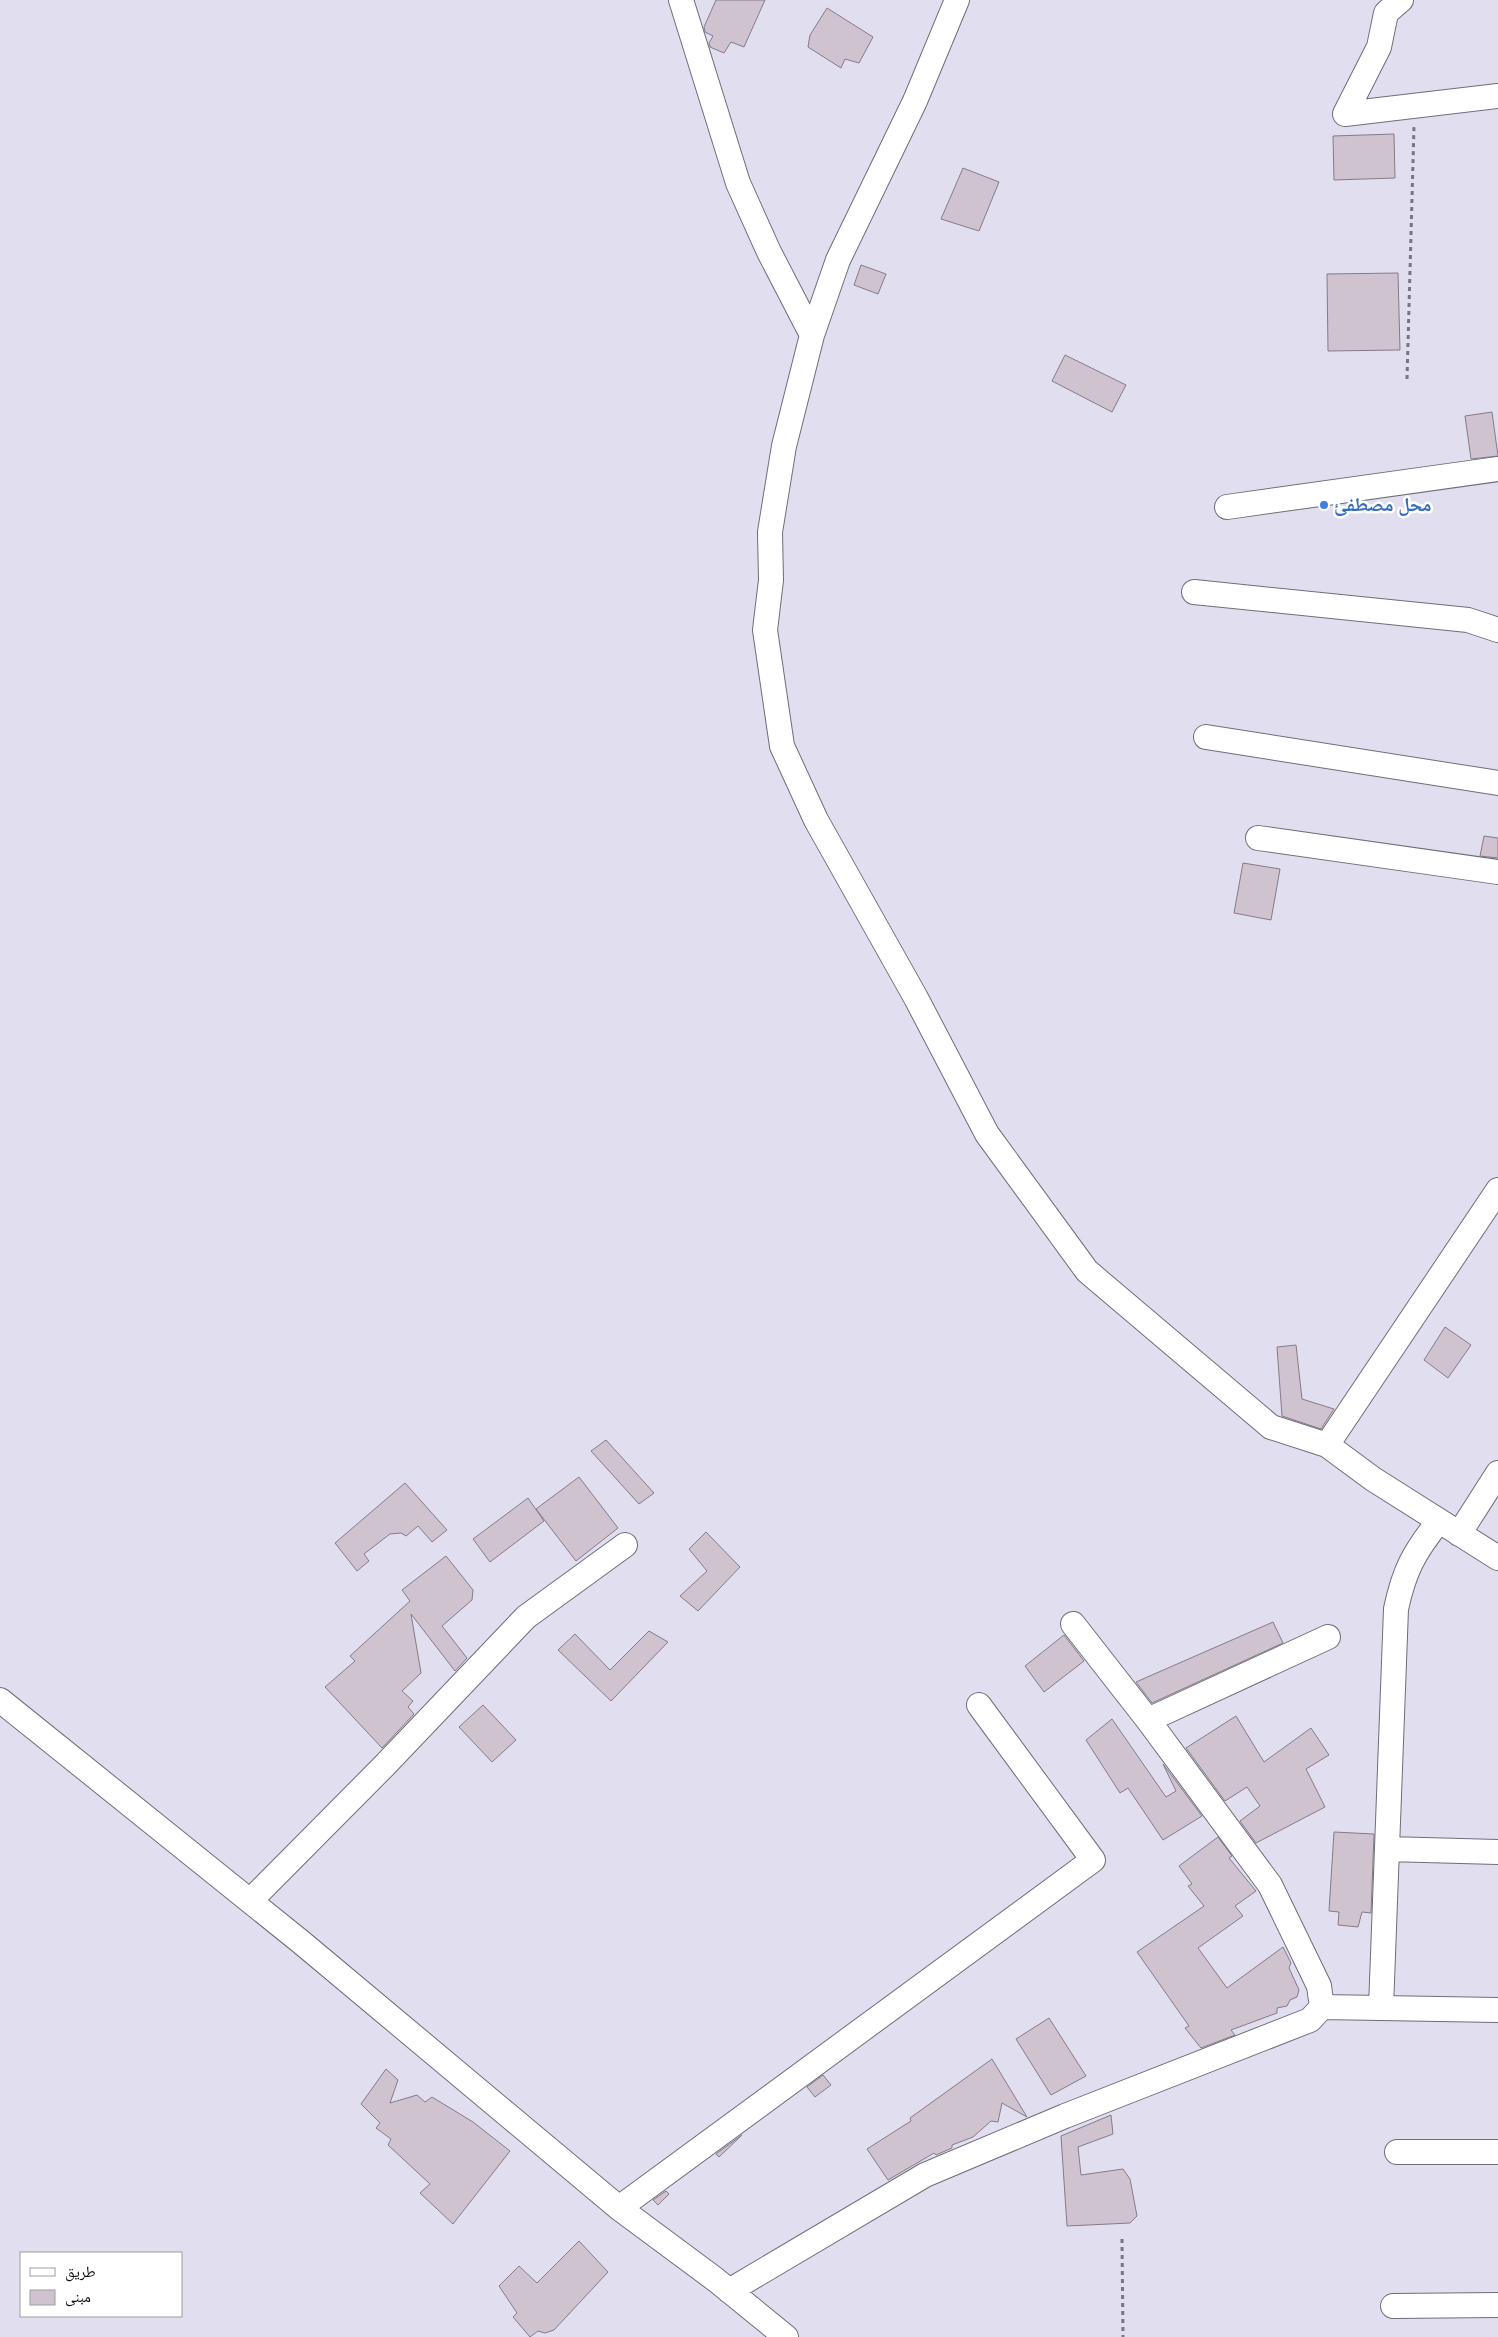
<svg xmlns="http://www.w3.org/2000/svg" width="1498" height="2337" viewBox="0 0 1498 2337" font-family="Karla,'Noto Naskh Arabic',sans-serif">
	<style>
		.building { fill: #cec3cf; stroke: #867b87 }
		.lines { fill: none; stroke-linecap: round; stroke-linejoin: round }
		.minor-casing { stroke: #6f6d7b; stroke-width: 26 }
		.path { stroke: #777680; stroke-width: 3; stroke-dasharray: 4 4; stroke-linecap: butt }
		.minor { stroke: #fff; stroke-width: 24 }
		.shop-dot { fill: #3f7fe0; stroke: #fff; stroke-width: 2 }
		.labels { text-anchor: middle; dominant-baseline: central; stroke-width: 5; stroke-linejoin: round; paint-order: stroke }
		.shop-label { font-size: 19px; font-weight: bold; fill: #366cbe; stroke: #fff; text-anchor: start }
	</style>
	<rect width="100%" height="100%" fill="#e1dfef"/>
	<!-- building -->
	<path class="building" d="M716,0H765L744,47L731,42L724,53L710,47L709,43L713,36L705,32L704,27Z
		M827,8L873,37L859,63L845,59L841,68L808,47L810,35Z
		M1394,134L1395,178L1334,180L1333,136Z
		M963,168L999,182L979,231L941,219Z
		M861,265L886,274L878,294L854,285Z
		M1398,273L1400,350L1328,351L1327,274Z
		M1065,355L1126,385L1112,412L1052,381Z
		M1492,412L1498,456L1471,459L1465,416Z
		M1484,836L1498,838V858L1480,856Z
		M1243,863L1280,869L1271,920L1234,913Z
		M1445,1327L1471,1345L1448,1378L1424,1360Z
		M1296,1345L1302,1399L1334,1409L1321,1429L1282,1416L1277,1347Z
		M606,1440L654,1493L639,1504L591,1451Z
		M579,1477L618,1528L576,1561L536,1509Z
		M405,1483L447,1530L432,1542L418,1526L406,1536L401,1533L390,1534L364,1554L369,1561L357,1571L335,1543Z
		M528,1498L544,1521L490,1562L473,1539Z
		M706,1532L740,1567L698,1611L680,1596L707,1571L689,1549Z
		M446,1556L473,1590L472,1600L442,1626L467,1658L455,1671L411,1614L421,1673L402,1691L413,1701L408,1707L414,1714L382,1748L325,1687L355,1661L350,1656L410,1601L402,1590Z
		M1273,1622L1283,1643L1152,1703L1136,1682Z
		M649,1631L668,1642L611,1701L558,1650L575,1634L610,1670Z
		M1064,1635L1084,1661L1044,1692L1025,1666Z
		M483,1705L516,1740L492,1762L459,1727Z
		M1236,1716L1264,1762L1311,1728L1329,1755L1306,1769L1325,1807L1256,1843L1240,1821L1260,1806L1247,1787L1225,1801L1186,1748Z
		M1112,1719L1166,1797L1176,1791L1163,1764L1202,1816L1163,1840L1128,1788L1120,1793L1086,1740Z
		M1334,1832L1374,1834L1371,1913L1362,1912L1358,1927L1338,1925L1339,1912L1329,1911Z
		M1218,1837L1232,1856L1229,1858L1256,1891L1235,1906L1243,1916L1198,1948L1227,1988L1283,1947L1291,1963L1289,1968L1299,1990L1297,1997L1290,2000L1287,2006L1277,2008V2013L1231,2030L1235,2035L1201,2048L1185,2028L1189,2026L1137,1952L1204,1906L1188,1886L1192,1884L1179,1866Z
		M1049,2018L1086,2076L1051,2095L1016,2039Z
		M992,2059L1027,2117L1002,2103L998,2122L991,2121L973,2137L952,2145V2148L936,2155L934,2153L888,2180L867,2149L911,2121L910,2118Z
		M386,2069L398,2080L390,2103L417,2095L425,2102L432,2097L473,2122L510,2151L453,2224L420,2193L430,2184L388,2145L391,2139L376,2128L380,2123L361,2104Z
		M823,2075L831,2085L815,2097L807,2087Z
		M1111,2115L1113,2134L1078,2147L1081,2175L1123,2169L1130,2179L1137,2216L1130,2223L1067,2226L1061,2136Z
		M742,2135L719,2157L716,2154Z
		M666,2191L669,2194L658,2205L653,2200Z
		M579,2241L608,2272L554,2330L545,2333L538,2331L530,2337L513,2317L517,2313L499,2286L519,2266L537,2283Z"/>
	<g class="lines">
		<defs>
			<path id="minor" d="M681,0L738,183L769,252L812,335
				M957,0L915,101L838,260L812,335L784,446L770,532L771,580L765,630L782,746L816,820L916,998L987,1134L1087,1271L1271,1427L1327,1445L1373,1479L1498,1558
				M1401,0L1386,13L1379,47L1345,114L1498,96
				M1227,507L1498,469
				M1194,592L1468,620L1498,630
				M1206,737L1498,783
				M1258,838L1498,872
				M1327,1445L1498,1190
				M1459,1534L1498,1473
				M0,1700L301,1942L619,2208L716,2280L786,2337
				M1148,1720L1328,1637
				M1387,1849L1498,1852
				M250,1901L384,1766L526,1617L625,1545
				M1322,2007L1498,2010
				M1381,2008L1396,1609C1404,1571 1414,1552 1439,1521
				M1397,2152H1498
				M619,2208L1093,1860L979,1705
				M729,2291L925,2175L1065,2116L1310,2020L1322,2007L1319,1986L1270,1885L1148,1720L1073,1624
				M1393,2306L1498,2305"/>
		</defs>
		<!-- minor casing -->
		<use href="#minor" class="minor-casing"/>
		<!-- path -->
		<path class="path" d="M1407,379L1414,126
			M1122,2239L1123,2337"/>
		<!-- minor -->
		<use href="#minor" class="minor"/>
	</g>
	<!-- markers -->
	<circle class="shop-dot" cx="1324" cy="505" r="5"/>
	<g class="labels">
		<!-- shop labels -->
		<g class="shop-label">
			<text x="1334" y="505">محل مصطفئ</text>
		</g>
	</g>
	<!-- legend -->
	<rect x="20" y="2252" width="162" height="65" fill="#ffffff" stroke="#9e9ea0"/>
	<rect x="30" y="2268" width="25" height="8" fill="#ffffff" stroke="#9e9ea0"/>
	<text x="65" y="2277" font-size="15" fill="#0c0c11">طريق</text>
	<rect x="30" y="2290" width="25" height="15" fill="#cec3cf" stroke="#9e9ea0"/>
	<text x="65" y="2302" font-size="15" fill="#0c0c11">مبنى</text>
</svg>
